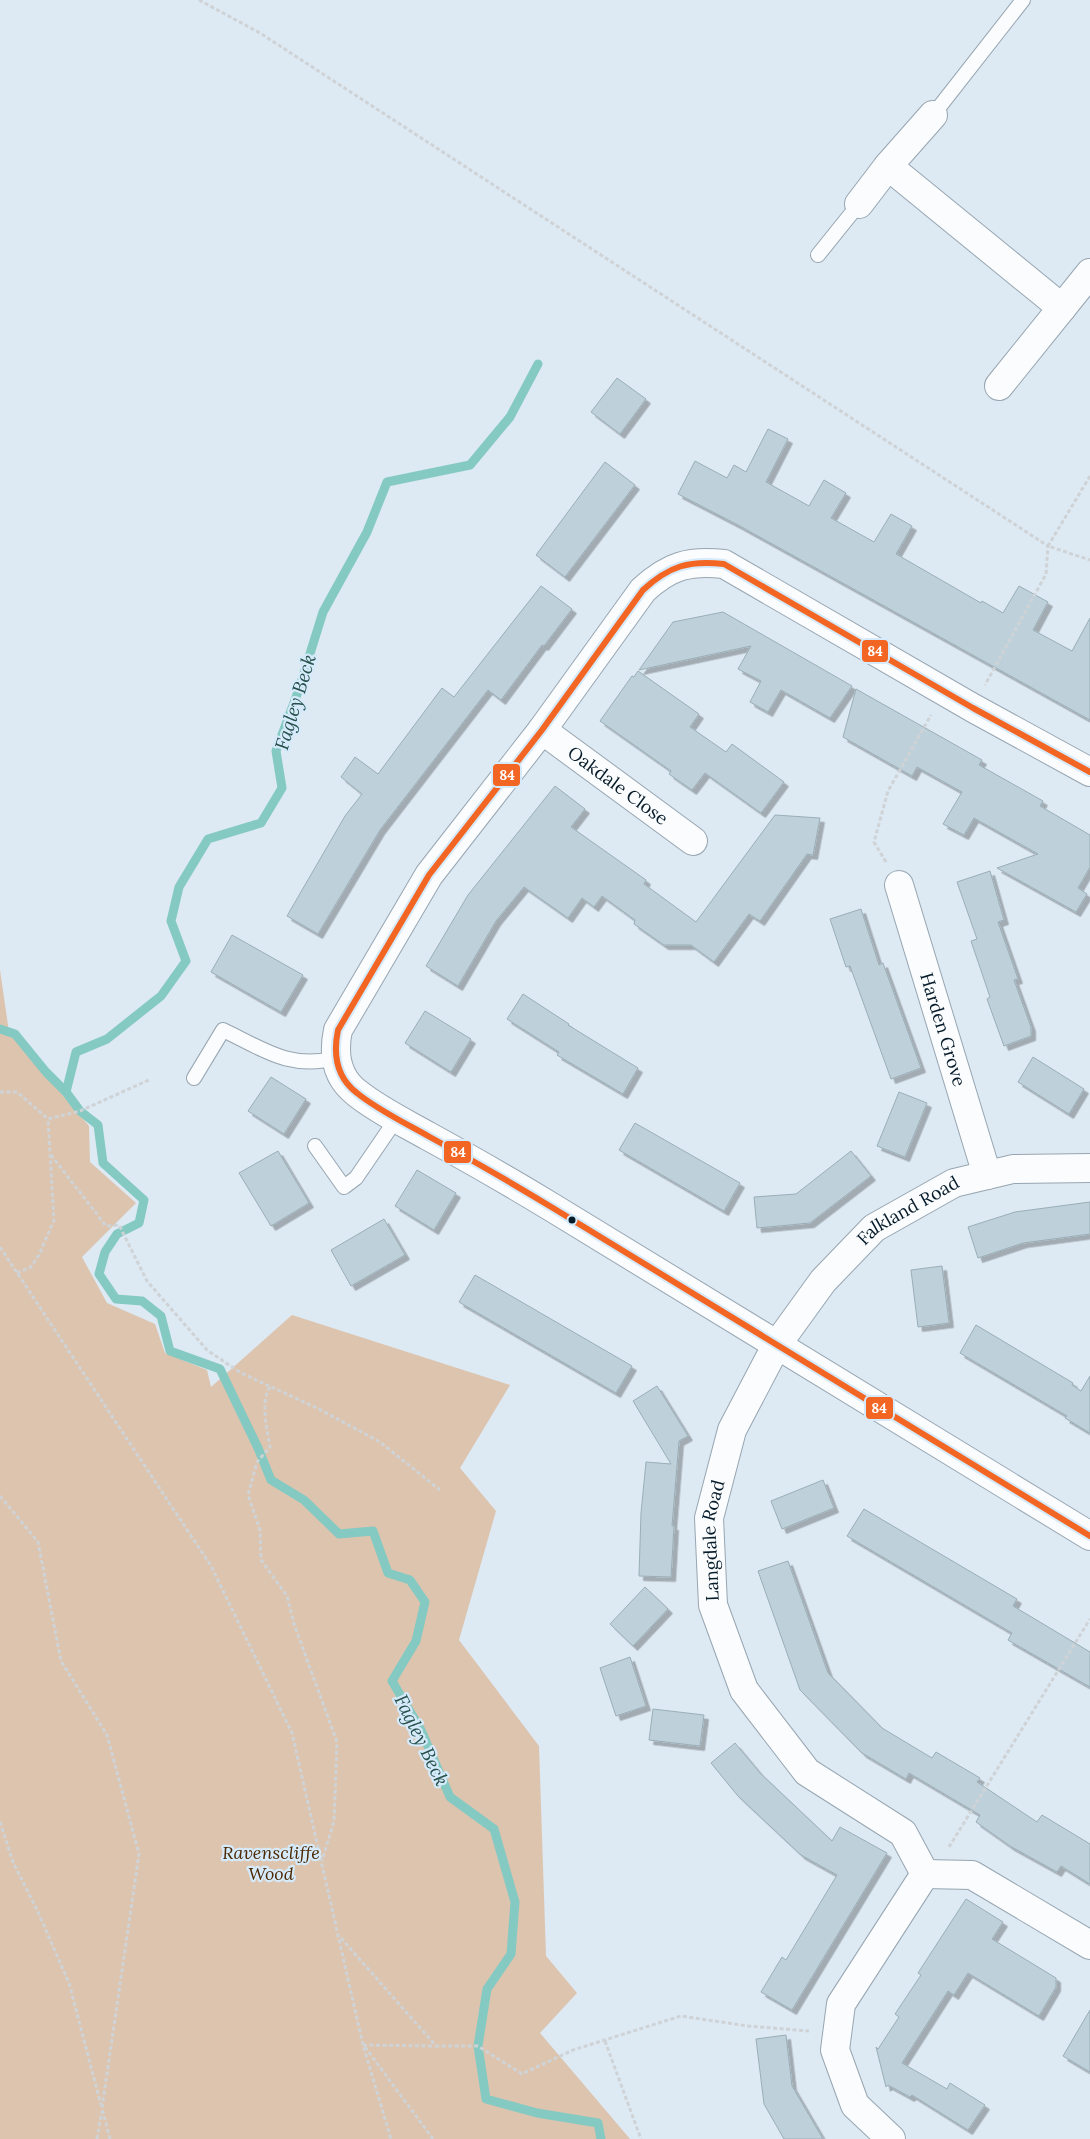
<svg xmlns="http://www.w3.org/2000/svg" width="1090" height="2139" viewBox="0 0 1090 2139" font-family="Lora,serif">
	<defs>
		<filter id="shadow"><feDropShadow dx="4.5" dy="4.5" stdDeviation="0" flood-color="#0004"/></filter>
	</defs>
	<rect width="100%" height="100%" fill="#dde9f3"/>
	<path fill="#ddc4ae" d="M0,970l9,62 80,94 1,36 46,41 -54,54 25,46 48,21 10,29 42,17 4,17 81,-72 218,70 -50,83 36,43 -37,129 80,106 7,210 31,37 -37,40 90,106h-630z"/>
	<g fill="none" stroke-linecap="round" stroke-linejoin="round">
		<g stroke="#85cac2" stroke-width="9">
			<path d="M0,1029l15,5 31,38 20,20 14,19 18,14 5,38 41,37 -5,23 -22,11 -12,18 -6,22 17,25 26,2 19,15 9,35 50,18 38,79 13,32 33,20 35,34 34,-3 15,42 22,7 15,22 -9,39 -24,40 29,49 29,67 44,32 21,73 -4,52 -24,35 -9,57 8,53 51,14 61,10 3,16"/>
			<path d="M66,1092l10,-40 31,-13 54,-43 25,-35 -15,-40 8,-34 29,-48 53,-16 21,-35 -6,-37 23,-62 24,-77 44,-80 20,-50 83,-17 40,-48 28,-53"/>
		</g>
	</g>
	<g fill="#bed1db" stroke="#9aaeb7" filter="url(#shadow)">
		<path d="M617,378l29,21 -26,35 -29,-22z"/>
		<path d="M768,429l20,10 -22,43 43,24 15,-26 22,13 -15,25 43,24 17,-28 21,12 -16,28 85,49 1,-2 21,12 16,-27 29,16 -15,28 39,21 18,-33v102l-352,-195 -60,-31 17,-33 32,17 7,-13 12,7z"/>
		<path d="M605,462l30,23 -70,92 -29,-22z"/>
		<path d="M541,586l31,23 -28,37 -2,-1 -41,55 -13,-10 -108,140 -62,104 -31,-18 58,-100 17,-22 -21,-17 14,-20 23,17 64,-86 12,9z"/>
		<path d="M723,612l129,74 -22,32 -49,-28 -13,22 -18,-10 11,-21 -23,-12 13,-23 -112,24 34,-48z"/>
		<path d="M638,671l61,43 -9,13 36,25 6,-8 52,38 -23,31 -56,-40 -13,17 -23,-16 2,-3 -71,-50 32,-45 2,1z"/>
		<path d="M856,689l126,71 -3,5 64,36 -3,5 50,29v32l-12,21 9,6 -11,18 -79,-44 41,-14 -64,-36 -10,17 -21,-11 19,-32 -45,-25 -5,9 -69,-39z"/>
		<path d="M555,786l30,23 -14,18 75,53 -2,4 52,38 79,-107 45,3 -7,37 -6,-1 -47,67 -11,-7 -35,48 -23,-17h-27l-30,-21 1,-4 -33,-24 -8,11 -12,-9 -14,20 -44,-31 -28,34 -38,65 -32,-20 42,-71z"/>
		<path d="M990,871l14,49 -6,2 20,57 -4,1 17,47v9l-27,10 -17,-47 3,-2 -19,-56 6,-2 -20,-57z"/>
		<path d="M861,909l18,56 4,-2 38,105 -30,11 -41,-113 -4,1 -16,-48z"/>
		<path d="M232,935l71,40 -22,37 -70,-40z"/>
		<path d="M523,994l46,30 -1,1 70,43 -15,26 -66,-39 2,-3 -52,-33z"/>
		<path d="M425,1011l46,28 -20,33 -46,-29z"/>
		<path d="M1033,1057l51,32 -15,25 -51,-32z"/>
		<path d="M271,1077l35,22 -22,35 -36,-23z"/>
		<path d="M899,1092l28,11 -22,54 -28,-11z"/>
		<path d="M635,1123l105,60 -16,28 -105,-61z"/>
		<path d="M278,1151l31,52 -38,23 -32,-53z"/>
		<path d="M851,1151l20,25 -61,47 -53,5 -3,-31 42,-3z"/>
		<path d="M417,1170l39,23 -22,37 -39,-24z"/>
		<path d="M1090,1202v32l-67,9 -45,15 -10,-31 47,-15z"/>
		<path d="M384,1219l21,36 -54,31 -20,-36z"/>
		<path d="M942,1266l7,57 -31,4 -7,-57z"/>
		<path d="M475,1275l157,91 -16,27 -157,-91z"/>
		<path d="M976,1325l97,58 -1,2 9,6 9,-15v57l-25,-15 2,-2 -107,-63z"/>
		<path d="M657,1386l31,50 -9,5 -7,85h2l-3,51 -32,-1 2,-63 5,-51 25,2 -38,-63z"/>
		<path d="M823,1480l11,28 -52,21 -11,-28z"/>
		<path d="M864,1509l153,90 -4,7 77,46v35l-82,-47 4,-7 -165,-97z"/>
		<path d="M788,1561l40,112 54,55 50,30 4,-6 44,26 -3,4 60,40 5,-7 48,29v40l-29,-18 -4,6 -47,-26 -34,-24 4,-7 -71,-42 -3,6 -44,-26 -62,-63 -42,-119z"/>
		<path d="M645,1587l23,22 -35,37 -23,-22z"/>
		<path d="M630,1657l16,49 -30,10 -16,-48z"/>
		<path d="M653,1709l51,6 -4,31 -51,-6z"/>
		<path d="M735,1743l25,30 72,68 8,-14 47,26 -95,157 -31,-18 21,-35 4,3 51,-85 -36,-20 -63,-59 -27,-33z"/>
		<path d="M966,1899l37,23 -11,17 64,39v9l-17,29 -71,-43 -14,22 -6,-4 -46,72 45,26 3,-6 35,22 -17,25 -56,-35 -2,2 -22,-12 -2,2 -10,-40 2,2 21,-32 -4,-3 26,-39 -3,-2z"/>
		<path d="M1090,2010v62l-27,-16z"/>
		<path d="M786,2035l6,51 31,53h-39l-20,-35 -8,-65z"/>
	</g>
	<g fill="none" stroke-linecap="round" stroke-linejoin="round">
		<g stroke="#97a6b2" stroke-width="16">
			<g id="service">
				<path d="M933,115l90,-115"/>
				<path d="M818,255l41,-51"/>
				<path d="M194,1078l29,-48c40,19 66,40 113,28"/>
				<path d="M315,1146l29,41 12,-9 41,-60"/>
			</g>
		</g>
		<g stroke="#97a6b2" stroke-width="30">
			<g id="minor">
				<path d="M888,166l174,142"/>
				<path d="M859,204l29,-38 45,-51"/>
				<path d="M999,386l91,-113"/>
				<path id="s1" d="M542,730l151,111"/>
				<path d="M1090,772l-117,-64 -249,-144c-35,-4 -55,2 -81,26l-101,140 -113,145 -91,155c-5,24 -2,47 19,63 21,17 48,30 71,43 42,23 84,47 125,72 179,111 358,220 537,328"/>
				<path id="s2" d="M899,885l88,290"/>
				<path id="s3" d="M925,1874l-22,-41 -96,-61 -63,-82 -31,-85 -4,-87 23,-88 44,-84 47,-65 51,-53 80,-45 59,-14 77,-1"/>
				<path d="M925,1874l47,1 118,70"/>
				<path d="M891,2139l-36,-34 -20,-55 6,-46 84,-130"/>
			</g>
		</g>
		<g stroke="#cfd3d6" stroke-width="3" stroke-dasharray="4 2.5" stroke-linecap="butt">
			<path d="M199,0l61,33 788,513 -2,28 -61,111"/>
			<path d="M1090,476l-42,70 42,14"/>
			<path d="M886,862l-12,-20 14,-51 43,-76"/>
			<path d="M0,1092h17l31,27 32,-8 71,-32"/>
			<path d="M51,1155l55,71 13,-1 28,56 60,69 34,23 76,35 63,34 60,48"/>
			<path d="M0,1247l211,319 81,167 71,312 28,94"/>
			<path d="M17,1273l14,-6 8,-12 15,-35 -6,-101"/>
			<path d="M270,1387c-10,15 -3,42 0,60l-13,15 -9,33 12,35 1,30 26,36 7,28 43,118 -3,79 -12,40"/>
			<path d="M0,1496l38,46 23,119 46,74 32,119 -37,254 8,31"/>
			<path d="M0,1822l13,40 25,50 31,71 32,122"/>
			<path d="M949,1847l141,-228"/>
			<path d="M341,1938l95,108h42l44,28 51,-24 108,-34 67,10 61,5"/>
			<path d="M605,2041l36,98"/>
			<path d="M363,2045l72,1"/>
			<path d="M365,2047l68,92"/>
			<path d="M97,2139l5,-28"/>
		</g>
		<use href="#service" stroke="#fafcfd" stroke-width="14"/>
		<use href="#minor" stroke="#fafcfd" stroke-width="28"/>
		<g stroke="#d5eafb" stroke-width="10">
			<path id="bus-1" d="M1090,772l-117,-64 -249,-144c-35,-4 -55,2 -81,26l-101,140 -113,145 -91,155c-5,24 -2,47 19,63 21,17 48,30 71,43 42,23 84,47 125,72 179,111 358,220 537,328"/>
		</g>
		<use href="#bus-1" stroke="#f26522" stroke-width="6"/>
	</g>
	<circle fill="#071c2b" stroke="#d5eafb" stroke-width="2" cx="572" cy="1220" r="4.5"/>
	<g text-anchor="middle" stroke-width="4.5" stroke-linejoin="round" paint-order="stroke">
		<g font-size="18" fill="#071c2b" stroke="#d5eafb">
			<text dy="6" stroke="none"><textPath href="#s1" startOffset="94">Oakdale Close</textPath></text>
			<text dy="6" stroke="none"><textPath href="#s2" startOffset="151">Harden Grove</textPath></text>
			<text dy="6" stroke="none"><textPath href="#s3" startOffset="819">Falkland Road</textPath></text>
			<text dy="6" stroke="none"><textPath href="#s3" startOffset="419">Langdale Road</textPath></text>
		</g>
		<g font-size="18" font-style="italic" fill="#4c2800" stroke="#d5eafb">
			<text x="271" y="1859">Ravenscliffe<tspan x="271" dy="21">Wood</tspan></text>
		</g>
		<g font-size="19" font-style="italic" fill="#265049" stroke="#d5eafb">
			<text transform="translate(295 702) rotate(-73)" y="7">Fagley Beck</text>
			<text transform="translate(422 1740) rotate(64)" y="7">Fagley Beck</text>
		</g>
	</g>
	<g stroke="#d5eafb" stroke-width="2">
		<rect x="861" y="639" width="28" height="24" rx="5" fill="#f26522"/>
		<rect x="492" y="763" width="29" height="24" rx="5" fill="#f26522"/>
		<rect x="443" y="1140" width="29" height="24" rx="5" fill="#f26522"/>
		<rect x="865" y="1396" width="29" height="24" rx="5" fill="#f26522"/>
	</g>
	<g font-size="14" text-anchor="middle" font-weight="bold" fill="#fff">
		<text x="875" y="656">84</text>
		<text x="507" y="780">84</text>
		<text x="458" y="1157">84</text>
		<text x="879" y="1413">84</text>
	</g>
</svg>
